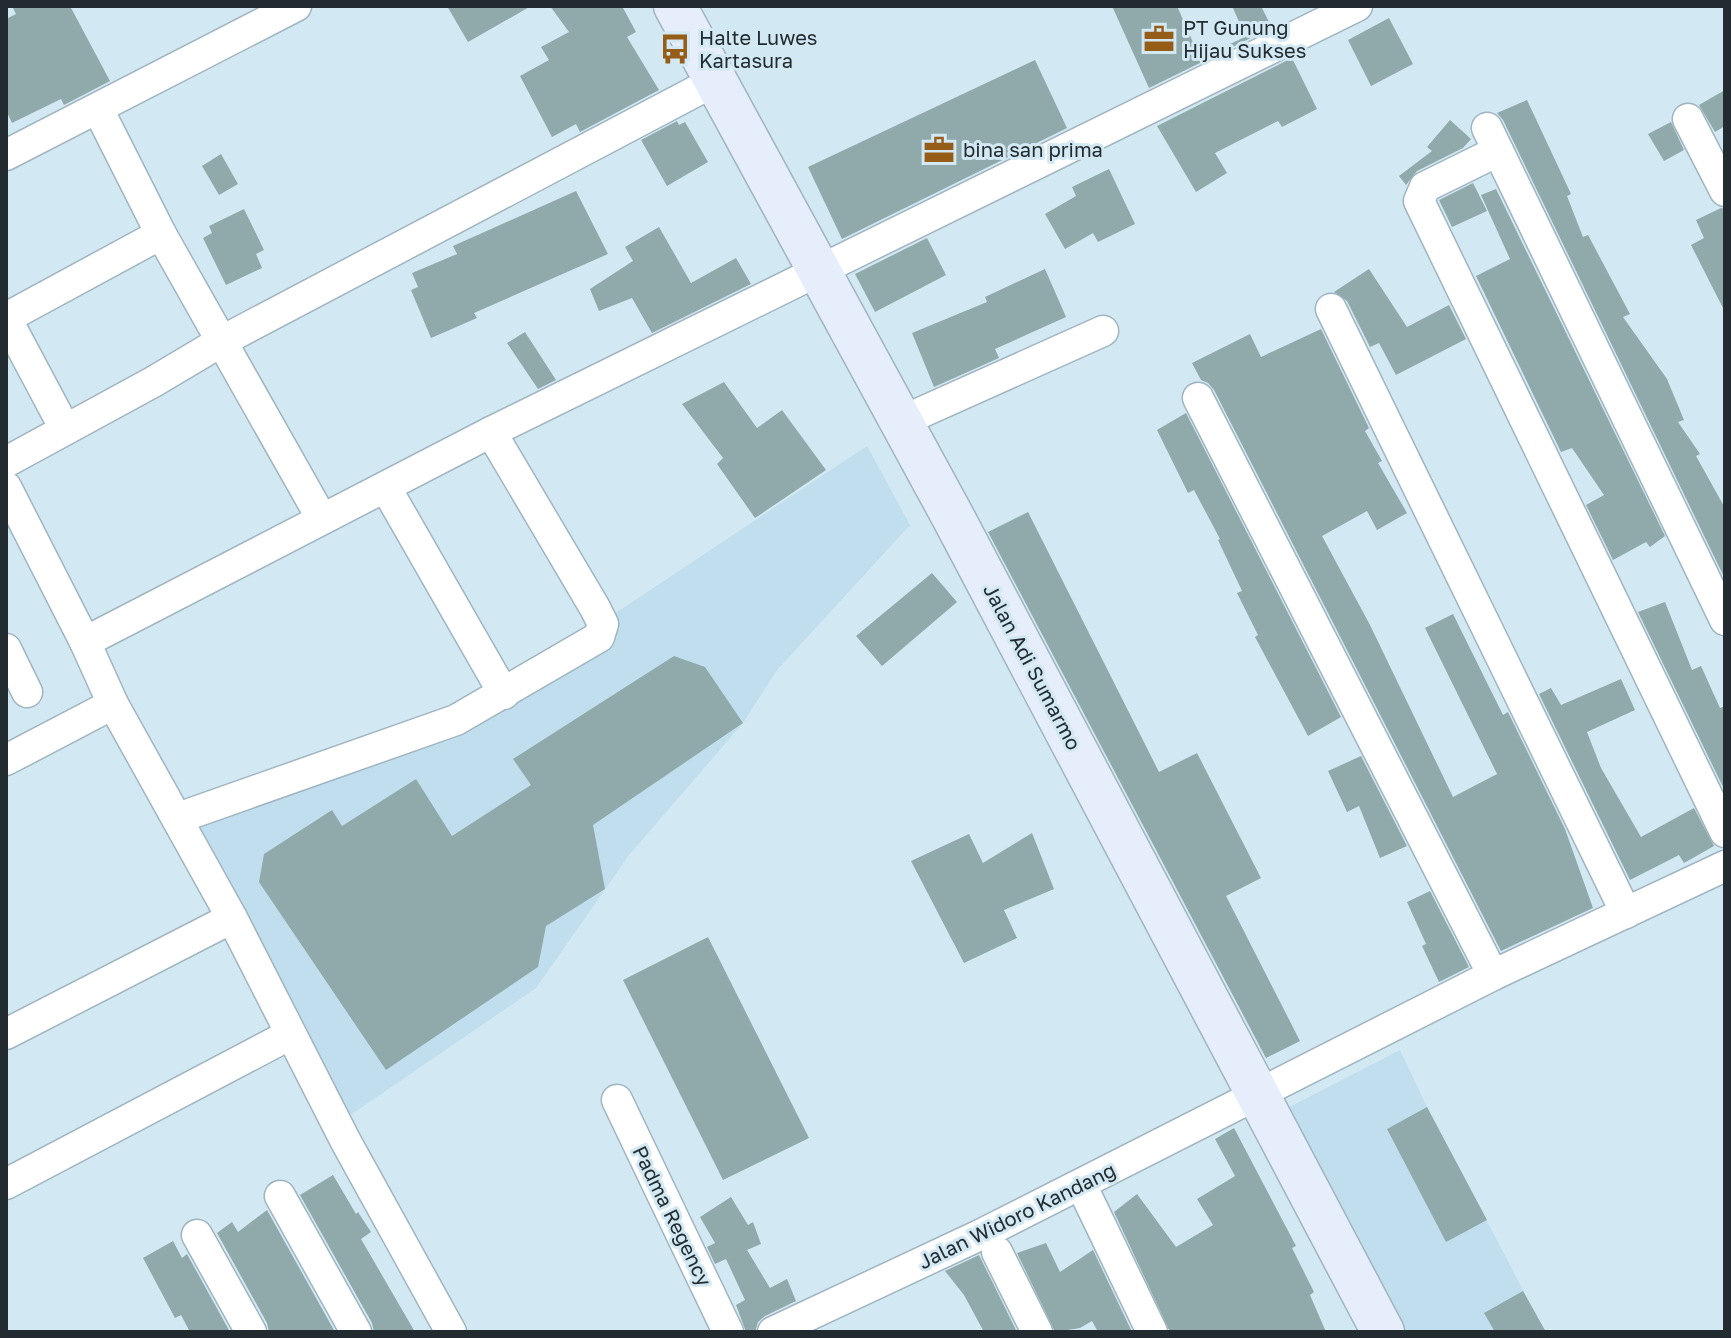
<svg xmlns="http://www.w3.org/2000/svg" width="1731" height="1338" viewBox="0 0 1731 1338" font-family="'Golos Text',sans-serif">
	<rect width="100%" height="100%" fill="#d2e8f3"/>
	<g fill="#c1deee">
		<path d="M867,446l43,79 -133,145 -34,53 -114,132 -93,133 -187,128 -169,-289 276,-89 152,-93 -12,-19z"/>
		<path d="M1400,1050l27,57 118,225h-149l-114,-221z"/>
	</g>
	<g fill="#90aaab">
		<path d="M12,6h58l40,75 -46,24 -3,-6 -49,24 -6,-13v-91l10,-5z"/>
		<path d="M447,6h84l-63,36z"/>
		<path d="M550,6h72l14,26 -9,5 32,53 -79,42 -4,-8 -24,13 -32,-61 29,-16 -8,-13 28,-15z"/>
		<path d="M1112,6h65l23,52 62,-29 1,3 -114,56z"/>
		<path d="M1232,6h29l9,18 -25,11z"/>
		<path d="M1389,18l24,46 -42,22 -23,-46z"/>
		<path d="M1292,58l25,51 -35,18 -4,-6 -63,32 12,20 -31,19 -39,-66z"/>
		<path d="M1035,60l32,68 -225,111 -34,-72z"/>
		<path d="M1725,90v36l-10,6 -16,-27z"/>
		<path d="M1527,100l44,94 -4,2 16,41 5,-2 42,79 -7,3 44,62 17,41 -6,2 22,32 -4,2 29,52v71l-222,-459 -6,-7z"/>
		<path d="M1450,120l21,19 -8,9 -46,23 -11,14 -7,-9 33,-25 -5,-4z"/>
		<path d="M677,121l2,4 6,-3 23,40 -41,24 -26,-46z"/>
		<path d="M1671,122l13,28 -20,11 -16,-27z"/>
		<path d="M221,154l17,30 -19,11 -17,-29z"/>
		<path d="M1109,169l26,55 -37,18 -5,-9 -28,16 -20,-35 31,-18 -4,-9z"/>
		<path d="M1473,183l14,28 -35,16 -13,-27z"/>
		<path d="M1496,189l169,347 -15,11 -4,-5 -33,18 -27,-55 18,-10 -32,-47 -11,4 -85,-176 34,-17 -29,-64z"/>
		<path d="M576,191l32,63 -134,59 3,5 -46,20 -20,-48 7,-3 -6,-14 45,-19 -4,-8z"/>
		<path d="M1721,208l4,1v103l-34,-67 13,-7 -8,-18z"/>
		<path d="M244,209l20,41 -8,4 6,14 -36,17 -23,-47 9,-5 -3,-7z"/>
		<path d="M659,227l32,56 45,-25 15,26 -99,49 -20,-35 -33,13 -9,-22 43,-28 -8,-14z"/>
		<path d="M927,238l19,37 -71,37 -20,-38z"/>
		<path d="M1045,269l21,48 -71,32 4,9 -65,29 -22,-54 75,-31 -2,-5z"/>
		<path d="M1369,269l38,58 42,-22 17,34 -70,36 -17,-32 -9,4 -23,-46 -13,-9z"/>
		<path d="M1321,329l48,99 -4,3 17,30 -4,2 29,50 -30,17 -10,-19 -45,25 48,89 83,172 44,-23 -72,-146 28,-14 50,101 5,-3 57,117 28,79 -92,43 -287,-561 -6,-7 -7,-3 -9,-17 58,-29 11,23z"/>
		<path d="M525,332l31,48 -18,9 -31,-46z"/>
		<path d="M724,382l33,46 25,-18 44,60 -71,48 -38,-54 6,-6 -41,-54z"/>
		<path d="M1186,413l155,304 -33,19 -53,-99 3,-2 -21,-42 5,-2 -24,-51 2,-1 -26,-49 -6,3 -31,-63z"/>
		<path d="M1028,512l131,260 38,-19 64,125 -35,18 74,145 -34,17 -278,-526z"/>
		<path d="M932,573l25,29 -75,64 -26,-30z"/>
		<path d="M1665,602l27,68 9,-4 19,42 5,-2v85l-87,-179z"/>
		<path d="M674,656l31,11 38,56 -150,102 12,64 -59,37 -8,41 -152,103 -127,-188 5,-28 68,-44 10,16 74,-47 36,57 79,-51 -18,-26z"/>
		<path d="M1621,679l14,31 -48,22 14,36 40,69 53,-29 20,38 -30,17 -5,-8 -49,25 -91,-186 12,-6 10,17z"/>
		<path d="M1361,756l46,90 -27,12 -21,-52 -12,6 -19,-41z"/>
		<path d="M1032,833l22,56 -50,21 13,28 -53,25 -53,-102 58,-27 14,29z"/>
		<path d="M1430,891l39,76 -30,15 -17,-36 4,-2 -19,-42z"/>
		<path d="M708,937l101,201 -86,42 -100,-200z"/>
		<path d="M1427,1107l60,113 -41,22 -59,-113z"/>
		<path d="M1234,1128l62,118 -4,2 22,44 -4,3 16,37h-156l-56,-120 23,-18 39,53 37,-22 -16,-26 38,-23 -20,-37z"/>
		<path d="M333,1175l23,39 2,-2 13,20 -10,7 54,93h-41l-2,-9 -72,-128z"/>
		<path d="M731,1197l17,28 5,-3 8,22 -14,6 23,38 17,-9 9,22 -31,15 -7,6 -3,10h-9l-10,-27 9,-5 -19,-41 -11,5 -8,-17 8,-4 -15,-26z"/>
		<path d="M267,1210l68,122h-66l-2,-9 -50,-90 15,-11 6,10z"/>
		<path d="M173,1241l9,17 5,-4 43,78h-40l-9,-17 -6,3 -32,-60z"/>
		<path d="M1046,1243l14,29 33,-22 39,82h-34l-6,-11 -12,7 -25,4 -38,-79z"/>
		<path d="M979,1255l1,2 37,75h-33l-20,-37 -19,-24z"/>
		<path d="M1523,1291l23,41h-51l-11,-19z"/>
	</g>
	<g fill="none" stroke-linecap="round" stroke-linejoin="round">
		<g stroke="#a0b5c1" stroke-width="33">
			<g id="minor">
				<path d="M98,109l63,125 161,285"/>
				<path d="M1688,119l37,72"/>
				<path d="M1487,128l238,492"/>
				<path d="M1498,151l-73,36 -6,14 306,631"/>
				<path d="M6,155l290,-149"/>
				<path d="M1331,309l295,604"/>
				<path d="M6,318l155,-84"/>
				<path d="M6,318l59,111"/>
				<path d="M1198,398l295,577"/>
				<path d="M900,422l203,-91"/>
				<path d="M6,462l147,-80 69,-41 493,-260"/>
				<path d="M6,487l79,155 28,62 119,214 113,222 106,192"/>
				<path d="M386,488l118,206"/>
				<path d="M85,642l406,-210 866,-426"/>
				<path d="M6,649l21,43"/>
				<path d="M6,760l107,-56"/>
				<path d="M178,818l278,-98 143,-83 4,-13 -8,-16 -104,-176"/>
				<path d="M6,1034l226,-116"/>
				<path d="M617,1100l111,232"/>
				<path d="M6,1184l283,-149"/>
				<path d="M280,1196l76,136"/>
				<path d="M1088,1199l64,133"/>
				<path d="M197,1235l54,97"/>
				<path d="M997,1252l40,80"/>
				<path d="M773,1332l209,-98 511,-259 232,-109"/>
			</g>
		</g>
		<g stroke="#a0b5c1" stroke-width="45">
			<path id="secondary" d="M675,6l278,511 430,815"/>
		</g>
		<use href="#minor" stroke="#fff" stroke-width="30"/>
		<use href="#secondary" stroke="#e6edfb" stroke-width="42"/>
	</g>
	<defs>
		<g id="office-bare" transform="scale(2.4)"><path d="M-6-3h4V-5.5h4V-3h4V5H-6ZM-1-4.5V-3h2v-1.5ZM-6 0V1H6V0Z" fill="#965d19" stroke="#d2e8f3" stroke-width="2.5" paint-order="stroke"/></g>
		<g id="bus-bare" transform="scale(2.4)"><path d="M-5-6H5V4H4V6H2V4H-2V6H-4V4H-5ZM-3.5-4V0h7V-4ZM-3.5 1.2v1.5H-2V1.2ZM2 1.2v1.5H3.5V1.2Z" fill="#965d19" stroke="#d2e8f3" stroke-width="2.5" paint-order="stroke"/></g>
	</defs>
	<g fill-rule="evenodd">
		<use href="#office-bare" x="1159" y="39"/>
		<use href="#bus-bare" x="675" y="49"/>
		<use href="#office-bare" x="939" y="150"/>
	</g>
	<g text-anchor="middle" stroke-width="6" stroke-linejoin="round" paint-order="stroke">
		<g font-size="20" fill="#222b2f" stroke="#d2e8f3" text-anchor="start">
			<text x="1183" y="35">PT Gunung<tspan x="1183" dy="23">Hijau Sukses</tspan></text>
			<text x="699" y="45">Halte Luwes<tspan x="699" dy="23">Kartasura</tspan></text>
			<text x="963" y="157">bina san prima</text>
		</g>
		<g font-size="20" fill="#222b2f" stroke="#d2e8f3">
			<text transform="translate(1032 667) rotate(62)" y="7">Jalan Adi Sumarmo</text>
			<text transform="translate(672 1216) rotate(64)" y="7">Padma Regency</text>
			<text transform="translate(1017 1216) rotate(-26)" y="7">Jalan Widoro Kandang</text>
		</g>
	</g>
	<rect width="1731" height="1338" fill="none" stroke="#222b2f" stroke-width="16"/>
</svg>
